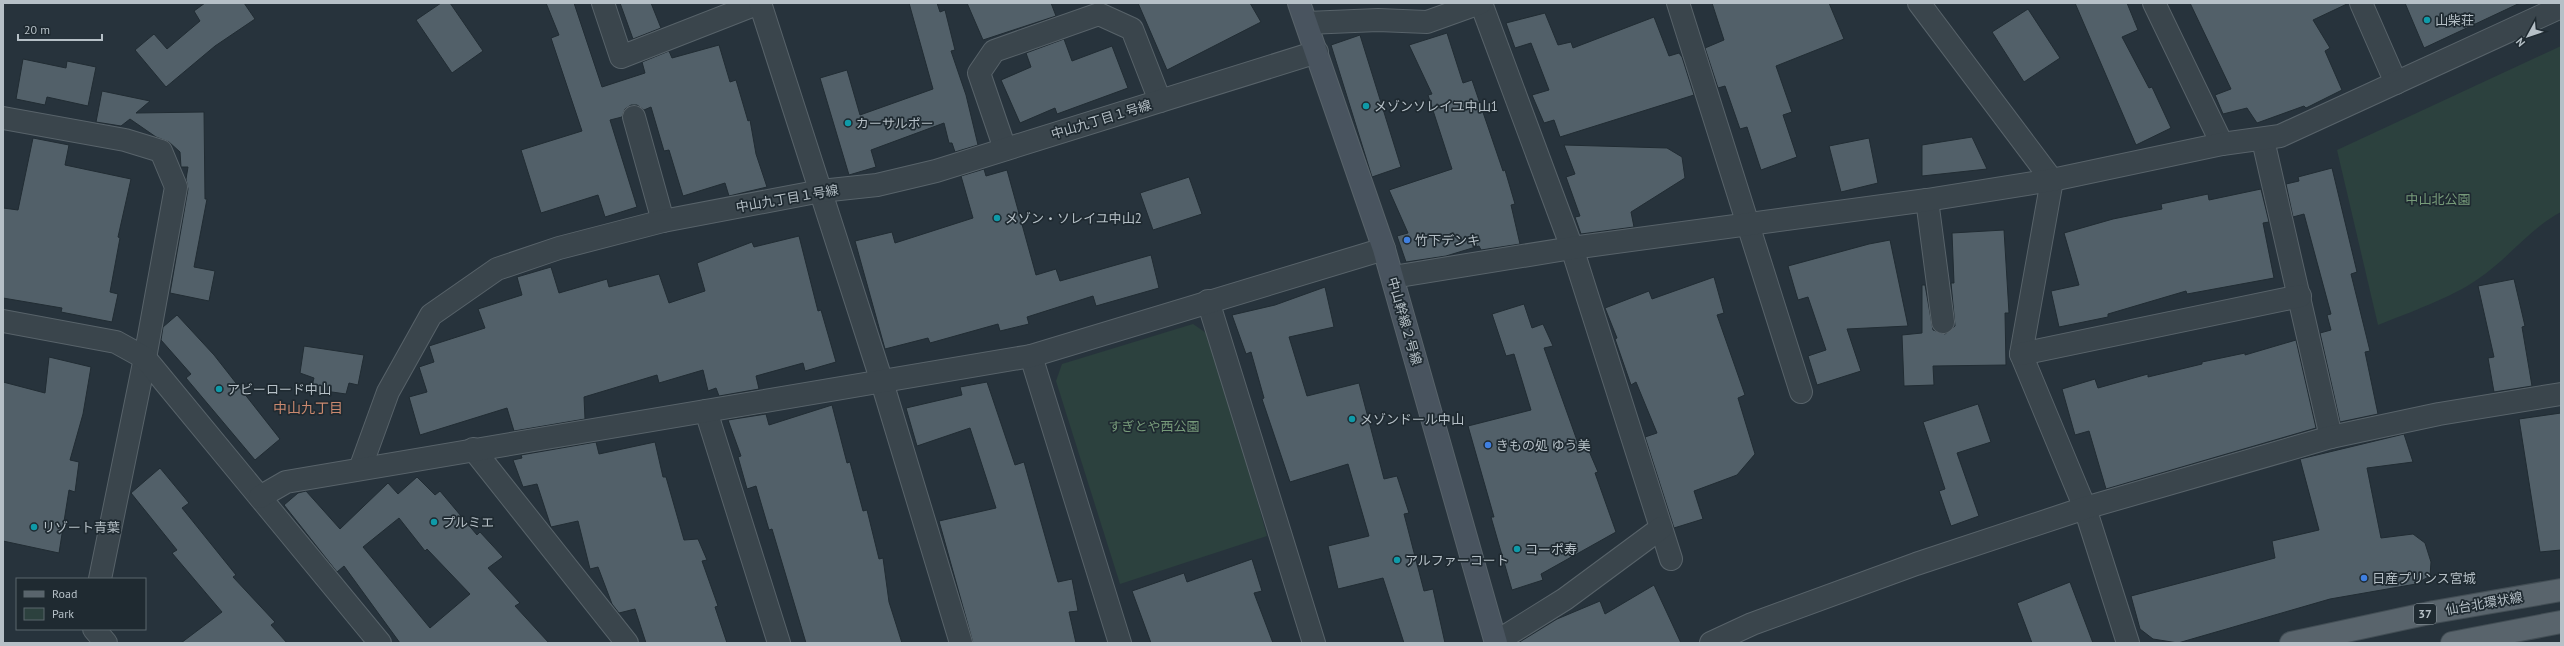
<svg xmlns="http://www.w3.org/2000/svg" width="2564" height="646" viewBox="0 0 2564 646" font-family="'PT Sans','Noto Sans JP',sans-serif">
	<rect width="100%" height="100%" fill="#27333c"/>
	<g fill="#2c413e">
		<path d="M2561,46v166c-32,17 -53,47 -83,67 -25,18 -70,34 -100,46l-41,-175z"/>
		<path d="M1193,324l19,13 55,199 -147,48 -64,-203 6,-17z"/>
	</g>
	<g fill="#526069" stroke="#212c33" fill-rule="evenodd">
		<path d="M205,3h39l11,16 -40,27 -49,41 -31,-37 19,-16 13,15 33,-28 -6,-10z"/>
		<path d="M441,3h9l33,48 -31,22 -36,-53z"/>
		<path d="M546,3h28l28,84 43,-14 -3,-11 27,-11 3,7 47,-13 11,37 6,-2 12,41 2,-1 6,34 11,33 -38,9 -4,-13 -42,13 -14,-46 -5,1 -13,-44 -7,3 -7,-5h-6l-6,4 -3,8 -12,3 27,87 -32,10 -7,-22 -57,18 -20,-63 61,-19 -31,-93 8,-3z"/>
		<path d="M620,3h31l10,25 -28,11z"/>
		<path d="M909,3h28l3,9 5,-2 10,40 -4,1 15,44 12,50 -23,7 -3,-9h-3l-5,-20 -73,27 5,17 -27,8 -29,-97 27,-8 13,45 73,-26z"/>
		<path d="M967,3h84l5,13 -73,24z"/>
		<path d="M1138,3h112l11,19 -94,48z"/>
		<path d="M1712,3h117l15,36 -68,27 16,46 -9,3 14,42 -36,13 -14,-43 -7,2 -15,-43 -7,2 -13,-40 19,-8z"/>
		<path d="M2075,3h52l11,27 -16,7 27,51 3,-1 19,41 -35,17z"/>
		<path d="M2190,3h159l-36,17 17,28 -5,3 17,39 -36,18 -2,-2 -47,17 -10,-15 -24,6 -8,-19 16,-6z"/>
		<path d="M2405,3h115l-96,45z"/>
		<path d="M2028,9l32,49 -36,24 -32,-50z"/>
		<path d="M1545,13l13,32 13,-3 2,6 81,-31 15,39 10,-3 3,4 12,38 -134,42 -6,-17 -10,3 -12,-28 17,-5 -18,-47 -16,5 -9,-25z"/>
		<path d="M1447,33l16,50 9,-3 31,91 2,-1 10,34 -4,1 9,39 -39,6 -2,-4 -33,10 -40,6 -9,-26 11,-3 -19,-43 63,-21 -24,-74 4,-1 -23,-49z"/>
		<path d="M1360,35l41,132 -29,10 -41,-132z"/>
		<path d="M1064,39l8,22 40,-15 16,42 -71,26 -2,-6 -35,15 -19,-43 30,-13 -5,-14z"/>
		<path d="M23,59l43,9 1,-7 29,6 -8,39 -41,-9 -2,8 -29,-6z"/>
		<path d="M102,91l48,10 -14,12 68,-1 1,87h2l-13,68 21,4 -6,30 -39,-8 18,-104 -2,-10 2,-12h-7l-1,-15 -11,-10 -13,-5 -26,-18 -9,7 -25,-4z"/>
		<path d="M1972,137l15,32 -65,7v-31z"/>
		<path d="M33,138l36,7 -4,20 66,14 -13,58 2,1 -10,54 8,2 -6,28 -51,-10 1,-4 -59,-10v-90l15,2z"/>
		<path d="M1869,138l9,45 -37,9 -12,-46z"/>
		<path d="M1564,145l103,3 15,9 3,21 -54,34 3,15 -53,7 -6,-17 5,-1 -14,-39 9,-3z"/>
		<path d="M2332,168l25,104 -6,2 19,77 -5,1 13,62 -38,8 -20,-89 11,-3 -4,-15 4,-1 -27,-100 -11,3 -7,-33 13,-3 -1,-4z"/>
		<path d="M984,169l2,7 21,-6 29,105 20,-6 4,12 91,-26 8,33 -63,18 -3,-10 -66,21 2,7 -29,7 -2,-7 -68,19 -2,-5 -43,11 -30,-108 37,-9 3,11 78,-25 -12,-42z"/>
		<path d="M1189,177l13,37 -49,16 -13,-37z"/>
		<path d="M2261,189l8,33 -6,1 11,55 -87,16 -1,-3 -78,23v3l-49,10 -8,-36 28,-6 -15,-52 49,-14 49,-10 -1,-5 47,-10 1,6z"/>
		<path d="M2004,230l5,83h-4l1,52 -73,1 1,19 -30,1 -2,-51 20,-2v-48h3l8,45 12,4 10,-8 -4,-43h3l-2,-50z"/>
		<path d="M799,236l19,75 3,-1 15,52 -31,9 -2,-8 -47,13 3,13 -40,7 -3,-8 -8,3 -5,-21 -44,13 -2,-8 -73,22 1,22 -71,12 -7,-23 -87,27 -11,-38 18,-5 -8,-25 15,-5 -5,-16 56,-18 -7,-19 44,-14 -5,-18 34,-10 8,26 48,-14 2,8 50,-13 10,29 36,-12 -8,-28 55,-21 2,5z"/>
		<path d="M1890,240l18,86 -61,3 14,42 -44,14 -9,-29 18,-6 -18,-53 -10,3 -10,-34 81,-22z"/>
		<path d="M1714,277l10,36 -7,2 28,80 -7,3 17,56 -18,21 -43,16 9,28 -29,9 -29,-91 12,-4 -21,-51 -5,3 -16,-46 2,-1 -12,-30 44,-17 3,8z"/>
		<path d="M2514,279l11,47 -3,1 10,59 -38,6 -6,-34 6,-1 -16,-71z"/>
		<path d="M1325,287l9,40 -45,10 18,59 52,-13 25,96 13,-3 12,37 -5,1 20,77 9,-2 12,54h-41l-21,-65 -45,11 -10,-43 41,-10 -21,-72 -58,18 -28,-83 2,-1 -13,-46 -5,2 -14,-39 43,-10z"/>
		<path d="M1524,304l8,24 11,-4 10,22 -9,2 35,98 7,-2 12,28 -3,1 21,59 -75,42 2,6 -31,10 -21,-73h3l-26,-91 63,-16 -17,-56 -8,2 -14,-42z"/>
		<path d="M177,315l37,40 66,84 -25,21 -69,-82 5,-4 -30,-34 2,-13z"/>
		<path d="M2296,340l20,88 -210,61 -17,-58 -14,4 -13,-46 33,-10 3,9 50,-14v3l54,-13v-2l43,-9v2z"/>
		<path d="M304,346l60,9 -6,30 -9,-2 -3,11 -35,-5 3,-11 -14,-5z"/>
		<path d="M49,357l42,10 -8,47 -13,46 9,2 -4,30 -6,-2 -10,63 -56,-12v-159l42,11z"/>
		<path d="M987,382l28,83 9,-3 34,120 14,-3 6,32 -9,1 7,31h-103l-34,-122 57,-13 -26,-80 -53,18 -11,-38 56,-13 -2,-8z"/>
		<path d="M1978,404l13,38 -34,11 22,63 -28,10 -12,-35 6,-2 -22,-67z"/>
		<path d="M832,405l15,58 3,-1 13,49 4,-1 12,49 4,-1 6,44 13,41h-96l-34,-114 -3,1 -13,-44 -9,3 -9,-32 3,-1 -13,-36 38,-6 3,11z"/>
		<path d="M2561,413v137l-21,2 -21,-133z"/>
		<path d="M2404,434l9,28 -46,6 14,70 32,-4 12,9 6,19 -1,14 -14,8 -86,15 -152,44 -25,-4 -13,-10 -9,-33 144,-38 -3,-17 47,-11 -19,-71z"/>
		<path d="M596,442l3,12 56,-12 8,35h3l18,63 14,-1 9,21 -5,1 16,45 -3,1 12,36h-81l-11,-34 -16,4 -7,-9 -14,-37 -8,2 -12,-48 -27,6 -14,-43 -14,3 -10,-27 9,-2 -1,-3z"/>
		<path d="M160,468l29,35 -7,5 54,67 -3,2 42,45 -4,3 16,18h-106l41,-31 -50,-59 5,-3 -46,-57z"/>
		<path d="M417,477l18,18 5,-4 37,44 3,-3 23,25 -15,11 32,35 -5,3 34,37h-149l-56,-77 -7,6 -53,-67 14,-12 8,-2 34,38 48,-46 10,11zM399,518l26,33 2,-2 43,45 -40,34 -67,-81z"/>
		<path d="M1252,559l10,32 -8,2 19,50h-122l-19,-52 52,-18 3,9z"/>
		<path d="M2070,582l23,61h-61l-15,-40z"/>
		<path d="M1654,585l27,58h-163l39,-24 43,-18 5,13z"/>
	</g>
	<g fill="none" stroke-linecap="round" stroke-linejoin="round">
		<g stroke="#58636a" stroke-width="24">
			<g id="street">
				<path d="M603,3l18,54 138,-54"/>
				<path d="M760,3l122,379 79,261"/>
				<path d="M1481,3l91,245 99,311"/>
				<path d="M1678,3l123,389"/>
				<path d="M1919,3l133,177 -31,174 64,154 43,135"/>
				<path d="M2154,3l68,141"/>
				<path d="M2361,3l35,80"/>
				<path d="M1307,23l71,-3 49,2 53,-19"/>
				<path d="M634,117l29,104"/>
				<path d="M3,118l122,22 36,11 15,36 -31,171 -45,221"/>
				<path d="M2263,140l68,297"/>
				<path d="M1005,149l-26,-76 15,-22 105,-37 33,15 28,72"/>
				<path d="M1927,200l16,122"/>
				<path d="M1393,277l179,-29 355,-48 125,-20 170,-36 58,-8 281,-129"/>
				<path d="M1208,301l106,342"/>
				<path d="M3,321l113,21 29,16 235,285"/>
				<path d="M2021,354l279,-58"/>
				<path d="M1031,356l89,287"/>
				<path d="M706,411l73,232"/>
				<path d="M473,449l154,194"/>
				<path d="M360,469l28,-77 43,-77 66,-46 62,-21 104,-27 158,-30 56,-6 59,-14 381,-119"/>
				<path d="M260,497l26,-15 745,-126 353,-107"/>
				<path d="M94,629l12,14"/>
				<path d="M1496,642l69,-43 96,-71"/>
				<path d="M1711,643l41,-19 164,-60 169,-56 246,-71 108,-23 122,-20"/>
			</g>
		</g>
		<g stroke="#58636a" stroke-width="24">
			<path id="secondary" d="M1299,3l85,246 112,394"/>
		</g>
		<g stroke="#434e55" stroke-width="24">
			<g id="primary">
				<path d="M2291,643l143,-31 127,-22"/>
				<path d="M2452,643l109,-21"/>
			</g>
		</g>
		<use href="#street" stroke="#3a454c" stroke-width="22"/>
		<use href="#secondary" stroke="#49545f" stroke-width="22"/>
		<use href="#primary" stroke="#59646c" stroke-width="22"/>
	</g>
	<g fill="#0f9aa8" stroke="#1f2a31" stroke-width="1.5">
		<circle cx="2427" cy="20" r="4"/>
		<circle cx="1366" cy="106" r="4"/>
		<circle cx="848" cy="123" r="4"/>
		<circle cx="997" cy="218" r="4"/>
		<circle cx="219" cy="389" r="4"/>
		<circle cx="1352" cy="419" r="4"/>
		<circle cx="434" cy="522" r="4"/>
		<circle cx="34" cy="527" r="4"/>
		<circle cx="1517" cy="549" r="4"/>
		<circle cx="1397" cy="560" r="4"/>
	</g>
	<g fill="#3f7fe0" stroke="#1f2a31" stroke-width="1.5">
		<circle cx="1407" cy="240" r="4"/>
		<circle cx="1488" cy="445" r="4"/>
		<circle cx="2364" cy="578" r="4"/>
	</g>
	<g text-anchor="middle" stroke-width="3.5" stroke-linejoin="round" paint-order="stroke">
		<rect fill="#1f2a31" stroke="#89939a" stroke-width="1" x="2414" y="604" width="22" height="20" rx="3"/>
		<g font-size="12" font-weight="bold" fill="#b6c0c7">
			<text x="2425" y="618">37</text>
		</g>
		<g font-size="13" fill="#b6c0c7" stroke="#1f2a31" text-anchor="start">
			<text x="2435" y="25">山柴荘</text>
			<text x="1374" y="111">メゾンソレイユ中山1</text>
			<text x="856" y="128">カーサルポー</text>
			<text x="1005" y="223">メゾン・ソレイユ中山2</text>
			<text x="1415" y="245">竹下デンキ</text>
			<text x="227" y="394">アビーロード中山</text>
			<text x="1360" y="424">メゾンドール中山</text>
			<text x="1496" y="450">きもの処 ゆう美</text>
			<text x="442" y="527">プルミエ</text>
			<text x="42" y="532">リゾート青葉</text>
			<text x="1525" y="554">コーポ寿</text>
			<text x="1405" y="565">アルファーコート</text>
			<text x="2372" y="583">日産プリンス宮城</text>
		</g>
		<g font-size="13" fill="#b6c0c7" stroke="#1f2a31">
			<text transform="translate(1101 119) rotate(-17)" y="5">中山九丁目１号線</text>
			<text transform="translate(787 198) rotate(-10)" y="5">中山九丁目１号線</text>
			<text transform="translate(1405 321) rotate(74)" y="5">中山幹線２号線</text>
			<text transform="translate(2484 603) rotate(-10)" y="5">仙台北環状線</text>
		</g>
		<g font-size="13" fill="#779b7a" stroke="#1f2a31">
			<text x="2438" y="204">中山北公園</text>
			<text x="1154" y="431">すぎとや西公園</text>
		</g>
		<g font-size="14" fill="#ca896f" stroke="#1f2a31">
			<text x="308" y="413">中山九丁目</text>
		</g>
	</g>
	<rect width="2564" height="646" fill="none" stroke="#b6c0c7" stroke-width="8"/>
	<rect x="16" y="578" width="130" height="52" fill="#1f2a31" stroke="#5b666d"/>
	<rect x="24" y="591" width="20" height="6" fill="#59646c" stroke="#5b666d"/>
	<text x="52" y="598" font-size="12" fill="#b6c0c7">Road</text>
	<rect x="24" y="608" width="20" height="12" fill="#2c413e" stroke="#5b666d"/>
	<text x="52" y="618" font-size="12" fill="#b6c0c7">Park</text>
	<g transform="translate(2528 36) rotate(230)" stroke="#1f2a31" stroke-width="3" paint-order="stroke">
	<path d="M0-3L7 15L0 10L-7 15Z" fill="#b6c0c7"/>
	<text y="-6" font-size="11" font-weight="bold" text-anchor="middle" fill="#b6c0c7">N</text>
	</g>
	<path d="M18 34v6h84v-6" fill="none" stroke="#b6c0c7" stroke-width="2"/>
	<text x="24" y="34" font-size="12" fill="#b6c0c7" stroke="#1f2a31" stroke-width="3" paint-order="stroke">20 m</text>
</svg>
